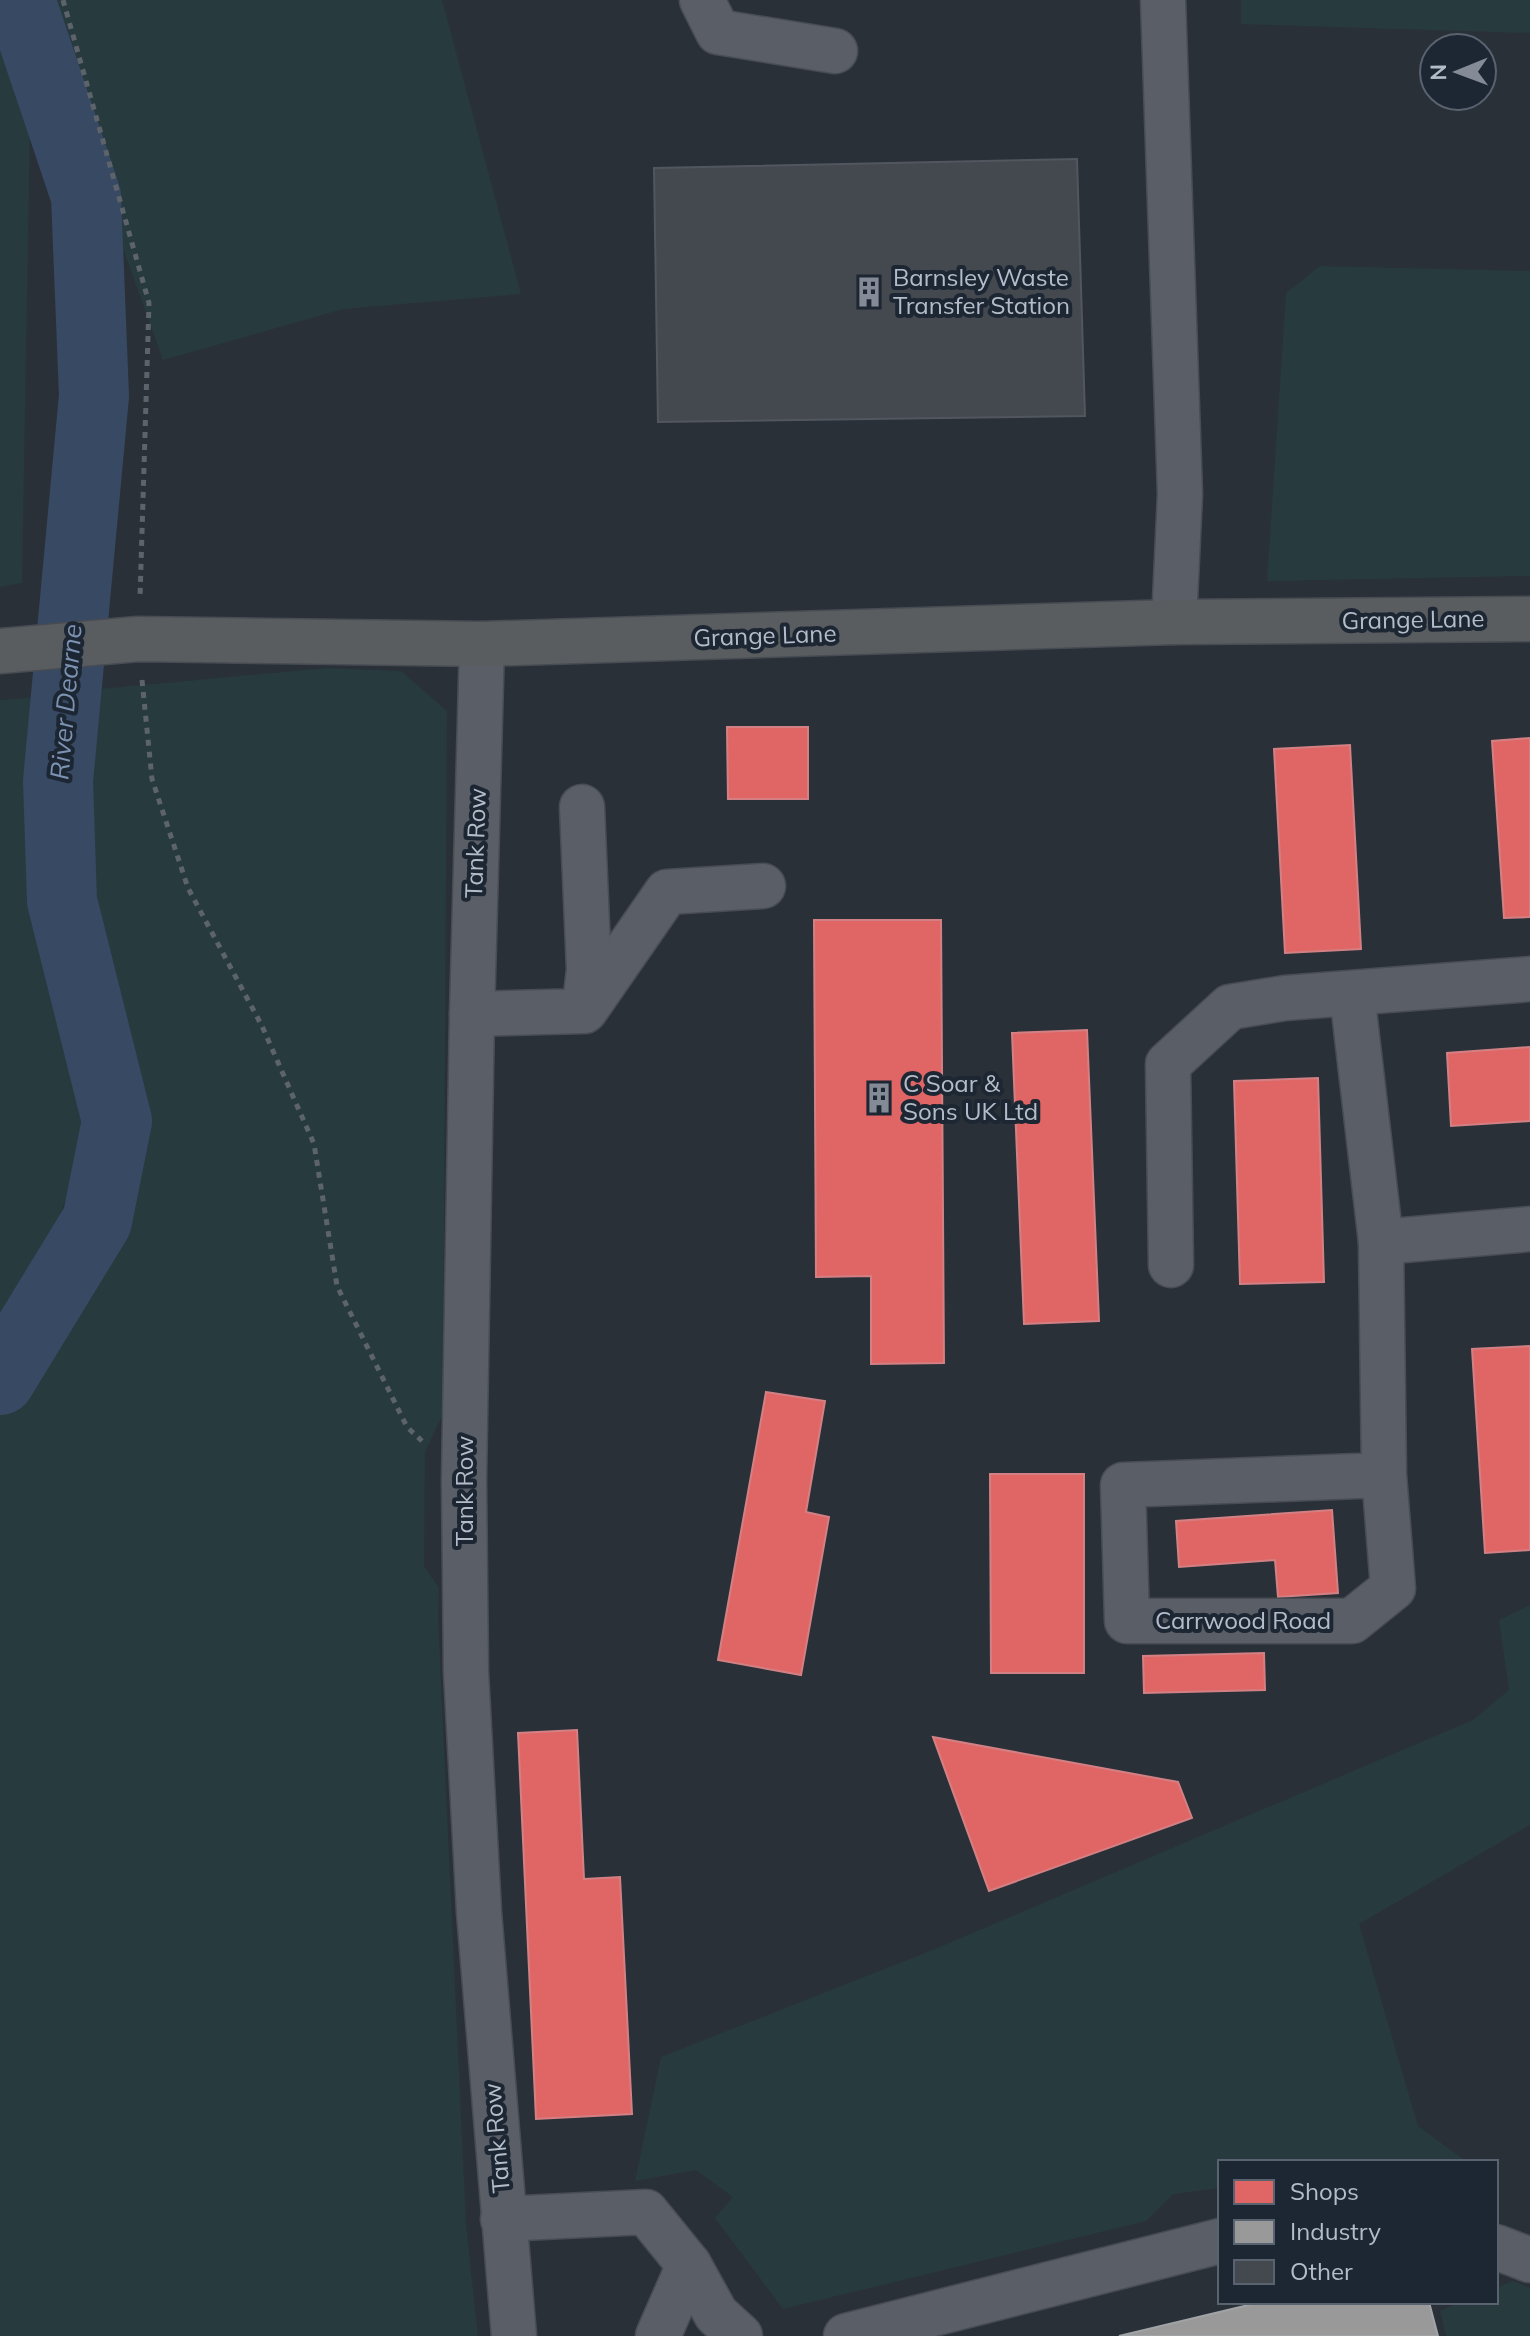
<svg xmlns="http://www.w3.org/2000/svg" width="1530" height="2336" viewBox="0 0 1530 2336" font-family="Mulish,sans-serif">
	<rect width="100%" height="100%" fill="#2a3038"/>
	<g fill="#273a3e">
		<path d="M34,0h408l79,294 -178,15 -180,51z"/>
		<path d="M1241,0h289v33l-289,-9z"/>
		<path d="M0,38l30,82 -8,463 -22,4z"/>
		<path d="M1320,266l210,5v305l-263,5 19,-288z"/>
		<path d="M327,668l74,3 46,40 -4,703 -18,38 -1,114 15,22 -1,29 28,607 12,112h-478v-921l112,-190 24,-112 -52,-220 -14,-125 19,-78z"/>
		<path d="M40,697l-6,189 60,229 -47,139 -47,74v-628z"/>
		<path d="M1530,1605v220l-171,99 59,202 49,36h-247v26l-47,6 -27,27 -363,88 -68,-91 18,-21 -37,-27 -61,11 26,-124 274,-108 538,-229 36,-30 -10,-70z"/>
		<path d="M1513,2281l17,7v48h-84l-6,-25 21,-9h35v-14z"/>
	</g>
	<g fill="#e06666" stroke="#d38084" stroke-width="2">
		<path d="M727,727h81v72h-80z"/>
		<path d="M1530,738v179l-26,1 -12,-177z"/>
		<path d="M1350,745l11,204 -76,4 -11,-204z"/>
		<path d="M814,920h127l3,443 -73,1v-88l-55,1z"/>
		<path d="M1087,1030l12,291 -75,3 -12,-291z"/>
		<path d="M1530,1047v74l-79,5 -4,-73z"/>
		<path d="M1318,1078l6,204 -84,2 -6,-203z"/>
		<path d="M1530,1346v204l-45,3 -13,-204z"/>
		<path d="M766,1392l59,9 -19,111 23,5 -28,158 -83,-15z"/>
		<path d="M990,1474h94v199h-93z"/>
		<path d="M1332,1510l6,83 -60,4 -3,-37 -96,7 -3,-46z"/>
		<path d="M1264,1653l1,37 -121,3 -1,-37z"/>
		<path d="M577,1730l7,149 36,-2 12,237 -96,5 -18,-386z"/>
		<path d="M933,1737l245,45 14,36 -203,73z"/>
	</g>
	<path fill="#999" stroke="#a1a4a7" stroke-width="2" d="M1261,2302h168l9,34h-319z"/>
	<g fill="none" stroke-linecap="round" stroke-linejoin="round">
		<path stroke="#384963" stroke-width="70" d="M0,1380l97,-159 20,-100 -55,-220 -4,-120 36,-385 -8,-200 -66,-196"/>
	</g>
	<path fill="#444950" stroke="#52575f" stroke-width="2" d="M1077,159l8,257 -427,6 -4,-254z"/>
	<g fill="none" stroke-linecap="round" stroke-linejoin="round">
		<g stroke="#484c53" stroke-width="47">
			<g id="minor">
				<path d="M702,0l16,32 117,19"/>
				<path d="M1163,0l17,494 -6,128"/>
				<path d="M482,644l-10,370 -8,466 2,192 13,240 35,424"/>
				<path d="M1352,994l29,248 3,233 9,113 -41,33h-225l-4,-136 261,-10"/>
				<path d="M586,1009l81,-117 96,-6"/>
				<path d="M472,1014l112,-3 5,-41 -7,-163"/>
				<path d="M1381,1242l149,-13"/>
				<path d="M1171,1265l-3,-201 62,-57 55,-9 245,-19"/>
				<path d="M503,2219l143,-7 43,53 27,49 24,22"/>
				<path d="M1496,2247l34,13"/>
				<path d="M658,2336l31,-71"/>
				<path d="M846,2336l374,-95"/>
			</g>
		</g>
		<g stroke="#474c53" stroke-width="47">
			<path id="highway" d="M0,651l138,-12 344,5 692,-22 356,-3"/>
		</g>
		<g stroke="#5d636a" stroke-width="5" stroke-dasharray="6 6" stroke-linecap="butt">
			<path d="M63,0l86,303 -9,295"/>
			<path d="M142,680l10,99 36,109 74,138 52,118 23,142 70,141 15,14"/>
		</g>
		<use href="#minor" stroke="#5a5e66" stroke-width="44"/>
		<use href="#highway" stroke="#5a5d60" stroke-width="44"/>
	</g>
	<defs>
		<g id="building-bare" transform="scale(2.4)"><path d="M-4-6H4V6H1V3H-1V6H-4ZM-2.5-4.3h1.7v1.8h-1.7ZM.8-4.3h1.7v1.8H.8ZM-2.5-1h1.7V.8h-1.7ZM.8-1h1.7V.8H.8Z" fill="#848b96" stroke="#1d2633" stroke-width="2.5" paint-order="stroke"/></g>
	</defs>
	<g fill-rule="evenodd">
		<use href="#building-bare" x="869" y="292"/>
		<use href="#building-bare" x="879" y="1098"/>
	</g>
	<g text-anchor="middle" stroke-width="8" stroke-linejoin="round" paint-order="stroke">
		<g font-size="24" fill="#b4bcc9" stroke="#1d2633" text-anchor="start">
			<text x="893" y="286">Barnsley Waste<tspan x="893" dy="28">Transfer Station</tspan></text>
			<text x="903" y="1092">C Soar &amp;<tspan x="903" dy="28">Sons UK Ltd</tspan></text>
		</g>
		<g font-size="24" fill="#b4bcc9" stroke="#1d2633">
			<text transform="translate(1413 620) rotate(-1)" y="8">Grange Lane</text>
			<text transform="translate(765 636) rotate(-2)" y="8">Grange Lane</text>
			<text transform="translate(476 843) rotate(-88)" y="8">Tank Row</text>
			<text transform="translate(465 1491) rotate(-90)" y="8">Tank Row</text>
			<text x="1243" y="1629">Carrwood Road</text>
			<text transform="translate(497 2138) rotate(-95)" y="8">Tank Row</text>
		</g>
		<g font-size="26" font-style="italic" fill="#7c92b1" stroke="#1d2633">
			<text transform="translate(66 702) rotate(-85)" y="9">River Dearne</text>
		</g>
	</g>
	<rect x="1218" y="2160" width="280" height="144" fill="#1d2633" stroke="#59626f" stroke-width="2"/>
	<rect x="1234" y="2180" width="40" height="24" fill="#e06666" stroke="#59626f" stroke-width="2"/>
	<text x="1290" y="2200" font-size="24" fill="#b4bcc9">Shops</text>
	<rect x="1234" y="2220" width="40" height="24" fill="#999999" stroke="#59626f" stroke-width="2"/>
	<text x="1290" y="2240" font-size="24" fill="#b4bcc9">Industry</text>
	<rect x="1234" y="2260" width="40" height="24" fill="#444950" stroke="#59626f" stroke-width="2"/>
	<text x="1290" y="2280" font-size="24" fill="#b4bcc9">Other</text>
	<g transform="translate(1458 72) rotate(269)"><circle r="38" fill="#1d2633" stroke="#59626f" stroke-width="2"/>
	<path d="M0-6L14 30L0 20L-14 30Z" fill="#848b96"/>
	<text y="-12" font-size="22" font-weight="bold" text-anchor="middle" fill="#b4bcc9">N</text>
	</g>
</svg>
